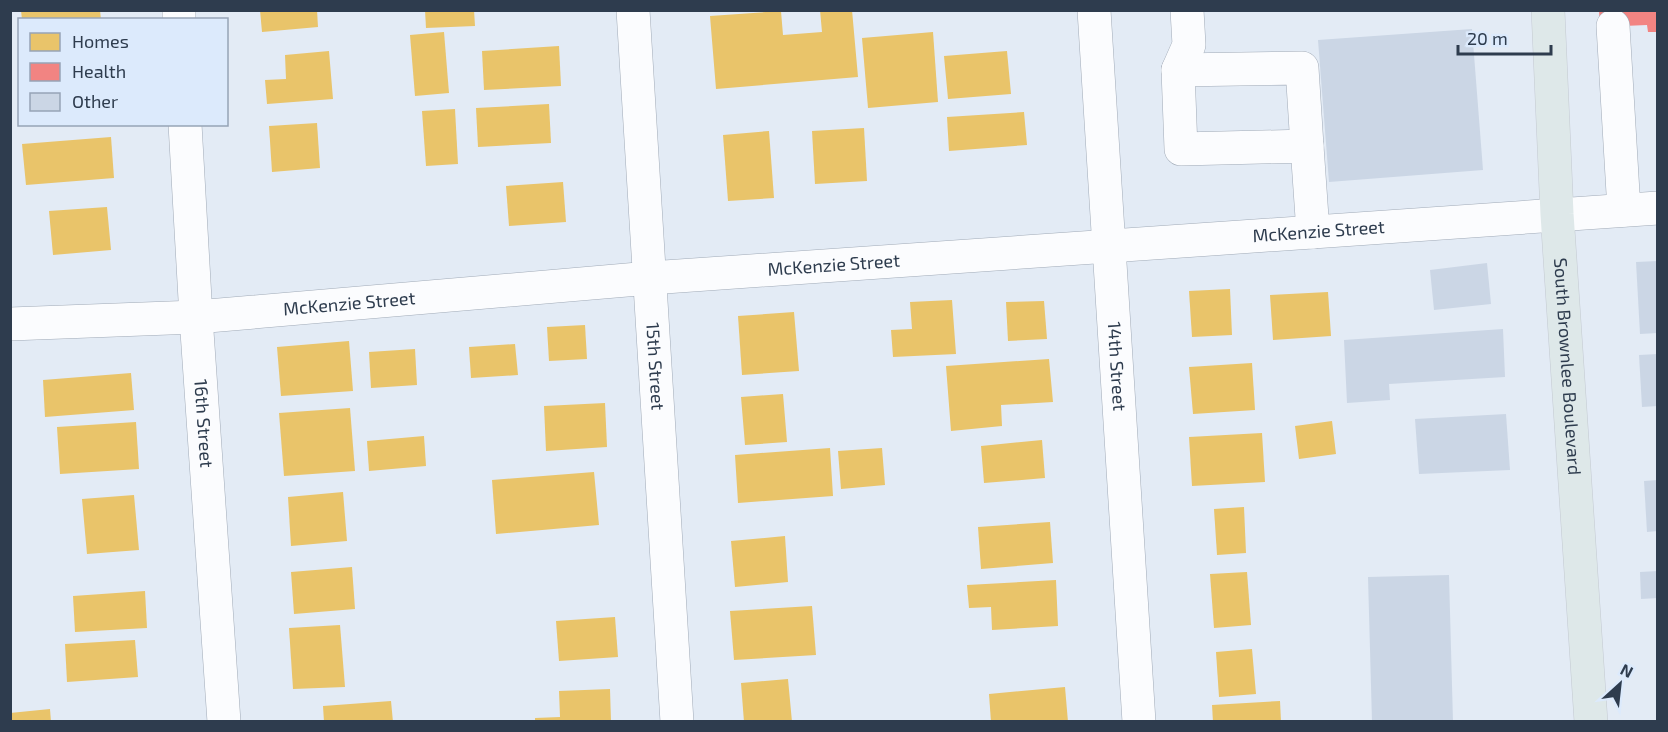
<svg xmlns="http://www.w3.org/2000/svg" width="1668" height="732" viewBox="0 0 1668 732" font-family="'Exo 2',sans-serif">
	<rect width="100%" height="100%" fill="#e3ebf5"/>
	<g fill="#e9c46a">
		<path d="M21,10h79l1,10h-79z"/>
		<path d="M260,10h57l1,17 -56,5z"/>
		<path d="M425,10h49l1,16 -49,2z"/>
		<path d="M820,10h32l6,67 -142,12 -6,-73 71,-5 2,24 39,-3z"/>
		<path d="M444,32l5,61 -34,3 -5,-61z"/>
		<path d="M933,32l5,70 -70,6 -6,-70z"/>
		<path d="M559,46l2,40 -77,4 -2,-39z"/>
		<path d="M329,51l4,48 -66,5 -2,-24 21,-1 -1,-24z"/>
		<path d="M1007,51l4,43 -63,5 -4,-43z"/>
		<path d="M549,104l2,39 -73,4 -2,-39z"/>
		<path d="M455,109l3,55 -32,2 -4,-55z"/>
		<path d="M1024,112l3,33 -78,6 -2,-34z"/>
		<path d="M317,123l3,45 -48,4 -3,-46z"/>
		<path d="M864,128l3,53 -52,3 -3,-53z"/>
		<path d="M769,131l5,67 -46,3 -5,-66z"/>
		<path d="M111,137l3,41 -88,7 -4,-41z"/>
		<path d="M563,182l3,40 -57,4 -3,-40z"/>
		<path d="M107,207l4,43 -58,5 -4,-44z"/>
		<path d="M1230,289l2,46 -40,2 -3,-46z"/>
		<path d="M1328,292l3,44 -58,4 -3,-45z"/>
		<path d="M952,300l4,54 -63,3 -2,-27 21,-1 -2,-27z"/>
		<path d="M1044,301l3,38 -39,2 -2,-39z"/>
		<path d="M794,312l5,59 -57,4 -4,-59z"/>
		<path d="M585,325l2,34 -38,2 -2,-34z"/>
		<path d="M349,341l4,50 -72,5 -4,-49z"/>
		<path d="M515,344l3,31 -47,3 -2,-31z"/>
		<path d="M415,349l2,36 -46,3 -2,-36z"/>
		<path d="M1049,359l4,43 -52,3 1,21 -51,5 -5,-65z"/>
		<path d="M1252,363l3,47 -62,4 -4,-47z"/>
		<path d="M131,373l3,37 -89,7 -2,-37z"/>
		<path d="M783,394l4,48 -42,3 -4,-48z"/>
		<path d="M605,403l2,44 -61,4 -2,-45z"/>
		<path d="M350,408l5,63 -71,5 -5,-63z"/>
		<path d="M1332,421l4,33 -37,5 -4,-33z"/>
		<path d="M136,422l3,47 -79,5 -3,-47z"/>
		<path d="M1262,433l3,49 -73,4 -3,-49z"/>
		<path d="M424,436l2,30 -57,5 -2,-30z"/>
		<path d="M1042,440l3,38 -61,5 -3,-37z"/>
		<path d="M830,448l3,48 -95,7 -3,-48z"/>
		<path d="M882,448l3,37 -44,4 -3,-38z"/>
		<path d="M594,472l5,53 -103,9 -4,-54z"/>
		<path d="M343,492l4,49 -56,5 -3,-49z"/>
		<path d="M134,495l5,55 -52,4 -5,-55z"/>
		<path d="M1244,507l2,46 -29,2 -3,-46z"/>
		<path d="M1050,522l3,41 -72,6 -3,-42z"/>
		<path d="M785,536l3,46 -53,5 -4,-46z"/>
		<path d="M352,567l3,42 -61,5 -3,-42z"/>
		<path d="M1247,572l4,53 -37,3 -4,-54z"/>
		<path d="M1056,580l2,46 -66,4 -1,-23 -22,1 -2,-23z"/>
		<path d="M145,591l2,37 -72,4 -2,-36z"/>
		<path d="M812,606l4,49 -82,5 -4,-49z"/>
		<path d="M615,617l3,40 -59,4 -3,-40z"/>
		<path d="M340,625l5,62 -52,2 -4,-61z"/>
		<path d="M135,640l3,37 -71,5 -2,-38z"/>
		<path d="M1252,649l4,45 -37,3 -3,-45z"/>
		<path d="M788,679l4,43h-48l-3,-39z"/>
		<path d="M1065,687l3,35h-77l-2,-28z"/>
		<path d="M610,689l1,33h-76v-4l25,-1 -1,-26z"/>
		<path d="M391,701l2,21h-69l-1,-16z"/>
		<path d="M1280,701l1,21h-68l-1,-17z"/>
		<path d="M50,709l1,13h-41v-9z"/>
	</g>
	<path fill="#f28482" d="M1599,10h59v22h-10l-1,-7 -47,2z"/>
	<g fill="#cbd6e5">
		<path d="M1472,29l11,141 -154,12 -11,-142z"/>
		<path d="M1658,261v72l-18,1 -4,-72z"/>
		<path d="M1487,263l4,41 -57,6 -4,-40z"/>
		<path d="M1503,329l2,48 -116,7 1,16 -43,3 -3,-63z"/>
		<path d="M1658,354v52l-16,1 -3,-52z"/>
		<path d="M1506,414l4,56 -91,4 -4,-55z"/>
		<path d="M1658,480v51l-11,1 -3,-51z"/>
		<path d="M1658,571v27l-17,1 -1,-27z"/>
		<path d="M1449,575l4,147h-81l-4,-145z"/>
	</g>
	<g fill="none" stroke-linecap="round" stroke-linejoin="round">
		<g stroke="#a0aab7" stroke-width="34">
			<g id="minor">
				<path d="M179,10v10"/>
				<path id="s1" d="M633,10l44,712"/>
				<path id="s2" d="M1094,10l45,712"/>
				<path d="M1187,10l2,35 -11,25 3,79 126,-3 6,86"/>
				<path d="M1613,26l11,184"/>
				<path d="M1178,70l124,-2 5,78"/>
				<path id="s3" d="M185,124l11,193 28,405"/>
				<path id="s4" d="M10,324l186,-7 454,-39 1008,-70"/>
			</g>
		</g>
		<g stroke="#c3c9d1" stroke-width="34">
			<g id="major">
				<path id="s5" d="M1548,10l9,204 34,508"/>
			</g>
		</g>
		<use href="#minor" stroke="#fbfcfe" stroke-width="33"/>
		<use href="#major" stroke="#dee8e9" stroke-width="33"/>
	</g>
	<g text-anchor="middle" stroke-width="6" stroke-linejoin="round" paint-order="stroke">
		<g font-size="18" fill="#2e3c4e" stroke="#dceafc">
			<text dy="6" stroke="none"><textPath href="#s4" startOffset="1312">McKenzie Street</textPath></text>
			<text dy="6" stroke="none"><textPath href="#s4" startOffset="826">McKenzie Street</textPath></text>
			<text dy="6" stroke="none"><textPath href="#s4" startOffset="340">McKenzie Street</textPath></text>
			<text dy="6" stroke="none"><textPath href="#s1" startOffset="357">15th Street</textPath></text>
			<text dy="6" stroke="none"><textPath href="#s2" startOffset="357">14th Street</textPath></text>
			<text dy="6" stroke="none"><textPath href="#s5" startOffset="357">South Brownlee Boulevard</textPath></text>
			<text dy="6" stroke="none"><textPath href="#s3" startOffset="300">16th Street</textPath></text>
		</g>
	</g>
	<rect width="1668" height="732" fill="none" stroke="#2e3c4e" stroke-width="24"/>
	<rect x="18" y="18" width="210" height="108" fill="#dceafc" stroke="#96a4b6" stroke-width="1.5"/>
	<rect x="30" y="33" width="30" height="18" fill="#e9c46a" stroke="#96a4b6" stroke-width="1.5"/>
	<text x="72" y="48" font-size="18" fill="#2e3c4e">Homes</text>
	<rect x="30" y="63" width="30" height="18" fill="#f28482" stroke="#96a4b6" stroke-width="1.5"/>
	<text x="72" y="78" font-size="18" fill="#2e3c4e">Health</text>
	<rect x="30" y="93" width="30" height="18" fill="#cbd6e5" stroke="#96a4b6" stroke-width="1.5"/>
	<text x="72" y="108" font-size="18" fill="#2e3c4e">Other</text>
	<g transform="translate(1620 684) rotate(27)" stroke="#dceafc" stroke-width="4.5" paint-order="stroke">
	<path d="M0-4.5L10 22L0 15L-10 22Z" fill="#2e3c4e"/>
	<text y="-9" font-size="16" font-weight="bold" text-anchor="middle" fill="#2e3c4e">N</text>
	</g>
	<path d="M1458 45v9h93v-9" fill="none" stroke="#2e3c4e" stroke-width="3"/>
	<text x="1467" y="45" font-size="18" fill="#2e3c4e" stroke="#dceafc" stroke-width="4.5" paint-order="stroke">20 m</text>
</svg>
